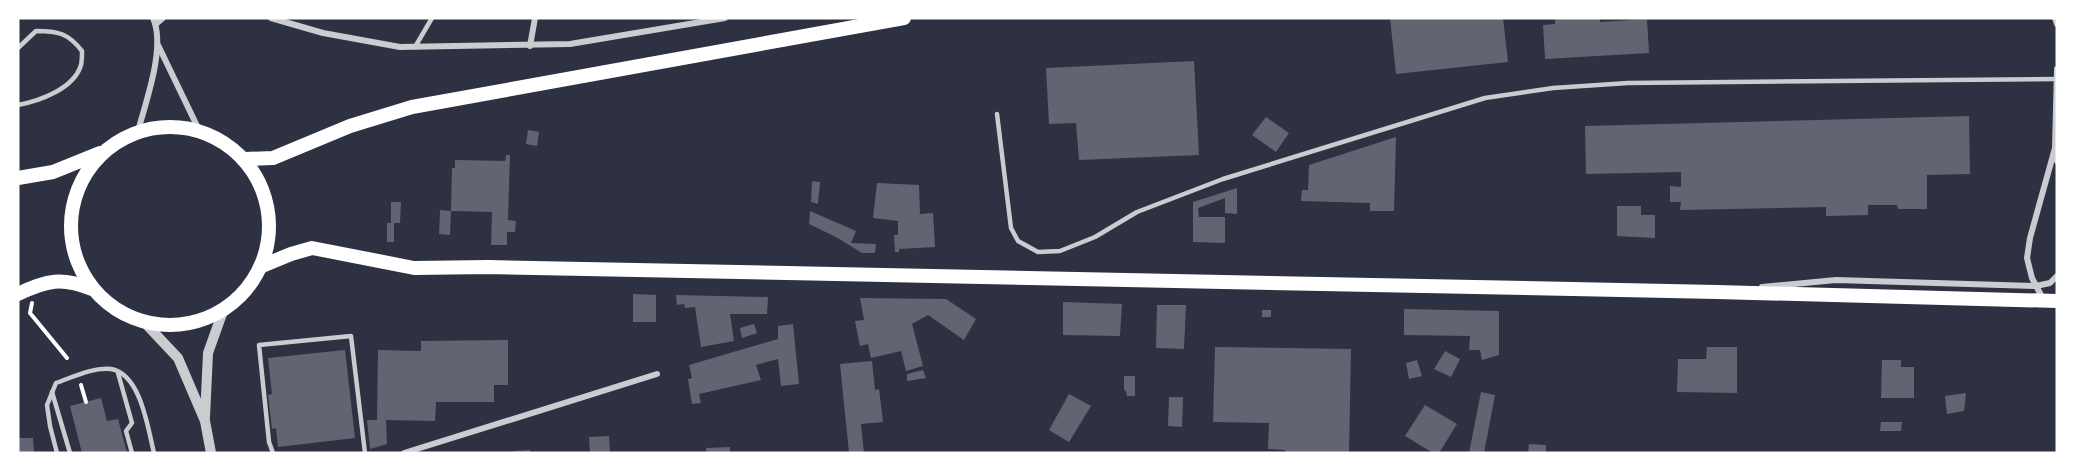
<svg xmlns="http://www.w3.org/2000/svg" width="2075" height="471" viewBox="0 0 2075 471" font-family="'Alegreya Sans',sans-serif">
	<rect width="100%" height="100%" fill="#2d3142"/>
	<g fill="#626471">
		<path d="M1390,18h113l5,44 -112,12z"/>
		<path d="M1555,18h45v4l47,-3 2,34 -104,6 -2,-34 12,-1z"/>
		<path d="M1194,61l5,94 -120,5 -3,-37 -27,1 -3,-56z"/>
		<path d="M1969,116l1,58 -43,1v34h-29l-1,-4h-29v10l-42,1v-9l-146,3 1,-8h-11v-16l11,1v-15l-95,2 -1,-48z"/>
		<path d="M1266,117l23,16 -13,19 -24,-17z"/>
		<path d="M528,130l11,2 -2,14 -11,-2z"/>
		<path d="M1396,137l-2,74h-24v-8l-69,-2 1,-11h6l1,-25z"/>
		<path d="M506,155h4l-2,65 8,1 -1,11h-8v13h-16l1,-33 -41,-1 -1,24 -11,-1 1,-24 11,1 1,-43h3v-8l50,1z"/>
		<path d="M812,181l8,1 -2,22 -7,-2z"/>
		<path d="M877,183l42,2 1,29 13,-1 2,34 -36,2v3h-4l-1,-17h4v-14l-25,-3z"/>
		<path d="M1237,188v26l-12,-1v-15l-27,10 1,9h26v26l-32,-1v-40z"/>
		<path d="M391,202h10l-1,21h-6v19h-7v-19h4z"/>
		<path d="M1617,206h24v9h14v23l-38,-2z"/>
		<path d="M810,211l46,20 -5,12 25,1 -1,9h-13l-26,-16 -27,-13z"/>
		<path d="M633,294l23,1v27h-23z"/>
		<path d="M676,295l92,2 -1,17h-37l4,27 -33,6 -6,-40 -10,1 -1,-4 -7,1z"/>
		<path d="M860,298l86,1 30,20 -12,21 -36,-25 -16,9 11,42 -17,5 -5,-20 -30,7 -3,-14 -8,2 -5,-25 9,-1z"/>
		<path d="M1063,302l59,2 -2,32 -57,-1z"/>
		<path d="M1157,305h29l-2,44 -28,-1z"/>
		<path d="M1404,309l95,2v44l-17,5 -2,-10h-11l1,-14 -66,-1z"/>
		<rect x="1262" y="310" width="9" height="7"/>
		<path d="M754,324l3,9 -15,5 -2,-10z"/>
		<path d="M793,324l6,60 -18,2 -3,-27 -22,6 5,15 -62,14 2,9 -9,1 -4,-25 4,-1 -3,-13 89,-26v-13z"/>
		<path d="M508,340v45h-14v17h-58l-1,19 -49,-1 1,24 -17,5 -3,-29h10l1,-70 43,1v-10z"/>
		<path d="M1215,347l136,2 -2,104h-64v-3l-17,-1 1,-26 -56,-1z"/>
		<path d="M1707,347h30v46l-60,-1 1,-33h28z"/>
		<path d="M345,350l10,88 -77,9 -2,-19 -4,1 -4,-34 4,-1 -4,-36z"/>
		<path d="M1445,351l15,8 -9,18 -17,-8z"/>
		<path d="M1417,360l5,16 -13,3 -3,-16z"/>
		<path d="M1882,360h19v7h13v31h-33z"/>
		<path d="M872,361l3,29 4,-1 4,33 -22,2 3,29h-15l-9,-89z"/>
		<path d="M923,370l3,8 -19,3v-7z"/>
		<path d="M1124,376h11v20h-8l-1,-5 -2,-1z"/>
		<path d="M1481,392l14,3 -11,58h-15z"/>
		<path d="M1966,393l-2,18 -17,3 -2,-18z"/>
		<path d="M1069,394l22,12 -22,36 -20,-12z"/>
		<path d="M1169,397h14l-1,30 -14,-1z"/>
		<path d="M101,398l6,23 11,-2 9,34h-45l-12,-47z"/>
		<path d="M1425,405l32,19 -18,29h-6l-28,-17z"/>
		<path d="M1881,422h21l-1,9h-21z"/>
		<path d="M609,436l1,17h-20l-1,-16z"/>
		<path d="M18,438h15l1,15h-16z"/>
		<path d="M1529,444l17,1v8h-18z"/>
		<path d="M730,447v6h-23l-1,-5z"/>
		<path d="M530,450v3h-16v-2z"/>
	</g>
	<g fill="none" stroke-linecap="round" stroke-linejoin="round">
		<g stroke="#fff" stroke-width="4">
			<path d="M32,303l-2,10 37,45"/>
			<path d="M81,385l5,17"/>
		</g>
		<g stroke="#caccd0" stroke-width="4.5">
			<path d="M415,47l17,-29"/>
			<path d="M18,48l18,-17c22,0 32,2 46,20 0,4 0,10 -1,14 -7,24 -42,36 -63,40"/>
			<path d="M997,114l14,114 7,13 20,11 22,-1 35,-14 42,-25 86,-33 262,-81 68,-10 75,-5 429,-4"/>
			<path d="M118,373l14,50 -6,8 6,22"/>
			<path d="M52,392l18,61"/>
			<path d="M57,453l-7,-27 -3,-21 9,-22c17,-6 37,-16 55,-14 30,5 37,60 43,84"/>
			<path d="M273,453l-4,-11 -10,-97 92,-9 14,117"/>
		</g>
		<g stroke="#caccd0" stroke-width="6">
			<path d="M271,18l52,15 77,14 170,-3 155,-26"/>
			<path d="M2055,18l2,6"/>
			<path d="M156,24l7,-6"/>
			<path d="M158,45l41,85"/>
			<path d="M530,46l5,-28"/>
			<path d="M2057,69l-2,79 2,13"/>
			<path d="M138,131c8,-30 28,-84 15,-113"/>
			<path d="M1762,287l74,-7 200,6 14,-3 7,-7"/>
			<path d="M2043,299l-11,-21 -5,-20 3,-20 25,-90"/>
			<path d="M404,453l253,-79"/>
		</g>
		<g stroke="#caccd0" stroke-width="10">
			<path d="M145,323l33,35 27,63 6,32"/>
			<path d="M205,417l3,-64 15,-42"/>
		</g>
		<g stroke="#fff" stroke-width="14">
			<circle cx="170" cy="226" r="99"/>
			<path d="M245,159l28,-1 77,-32 62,-19 492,-89"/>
			<path d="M18,178l35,-6 47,-19"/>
			<path d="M262,266l29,-12 21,-6 102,20 74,-1 1229,25 340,9"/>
			<path d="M18,294c29,-14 44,-17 74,-5"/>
		</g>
	</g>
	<rect width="2075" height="471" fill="none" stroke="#ffffff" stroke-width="39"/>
</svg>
